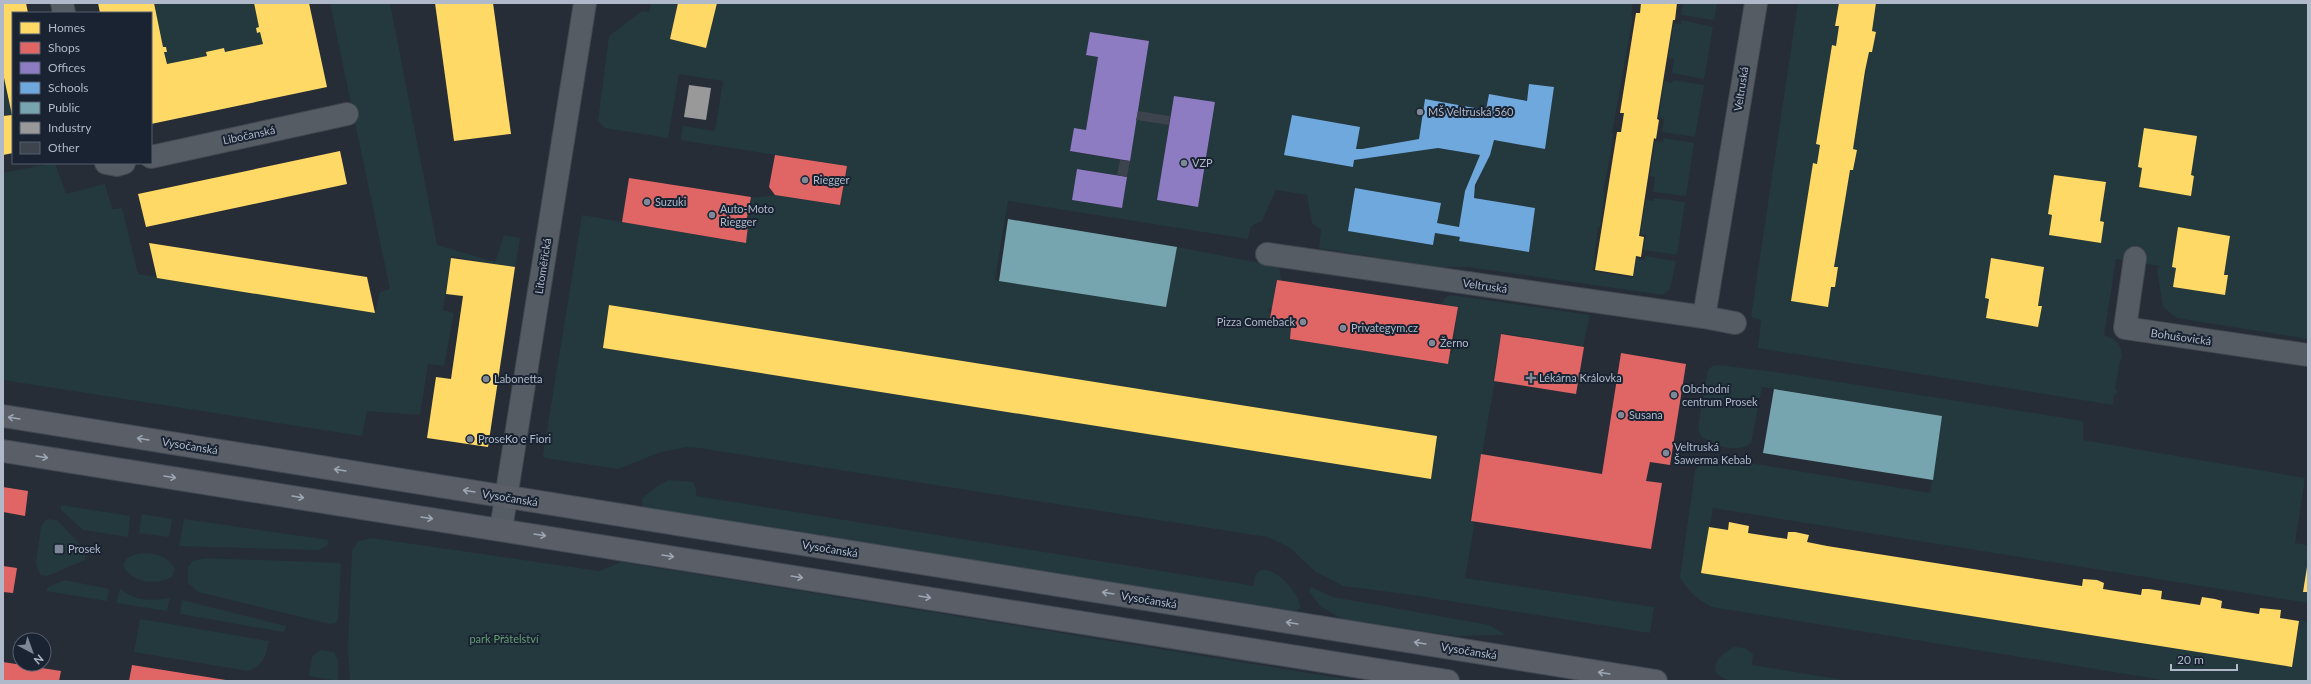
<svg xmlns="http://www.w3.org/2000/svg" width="2311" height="684" viewBox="0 0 2311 684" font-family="Lato,sans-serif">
	<rect width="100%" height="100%" fill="#262d37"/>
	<g fill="#23393d" fill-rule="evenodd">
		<path d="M154,3h100l5,24 -3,1 1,4h3l3,12 -38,8 -1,-4 -17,4v4l-40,8 -3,-12 3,-1 -1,-4h-3z"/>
		<path d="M330,3h60l47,242 58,17 9,-27 16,3 -5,30 -64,-12 -8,54 11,3 -10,53 -16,-2 -8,51 -53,-4 -5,25 -359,-56v-207l50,-10h2l11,31 39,-10 7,25 10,-1 16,66 237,39 5,-21 10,-3z"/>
		<path d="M651,3h27l28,45 11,-45h916l-2,12 2,1 -21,117 2,1 -11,58h2l-5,35h-2l-5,44 40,7 3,-20 8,2 1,-4 31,5 -6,28 -7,6 -195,-28h-31l-118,-19 2,-18 -9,-7 -5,-28 -31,-5 -14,31 -11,5 -3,13 -240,-38 -13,79 171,27 11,-60 99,19 4,4 1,11 -5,-1 -4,29 -3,-1 -1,4 3,1 -2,11 22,3 -1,12 157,25 2,-11h3l6,-46 -16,-3 3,-6 5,-3 140,20 -7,31 -32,-3v-2l-50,-8 -8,47 2,1 -25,139h3l1,7 -9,51 189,29 -4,26 -244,-39 -63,-8 -27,-14 -27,-25 -22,-10 -568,-89 -13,-1 -25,5 -43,17 -73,-11 -2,-3 39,-240 163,28 6,-45 24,-3 66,10 5,-39 -165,-26 2,-14 32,5 8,-50 -44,-7 -11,64 -63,-10 -7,-7 11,-85 33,-25 7,1zM1090,32l59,9 -11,70 32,5 4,-20 41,6 -17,105 -41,-7 12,-75 -33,-5 -14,88 -50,-8 5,-31 40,6 3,-15 -50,-9 4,-23 12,2 12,-73 -12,-2zM1529,84l25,3 -9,61 -51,-8c-5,20 -18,37 -20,58l61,10 -6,44 -70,-11 1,-4 -25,-4 -2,12 -85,-14 7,-43 85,15 -3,20 22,4 6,-36 15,-36 -42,-7 -84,12 -1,7 -69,-12 8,-40 67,12 -3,22h6l57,-10 6,-40 61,11 3,-16 38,7zM609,305l828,131 -6,42 -828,-130z"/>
		<path d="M1683,3h34l-3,17 -33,-5z"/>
		<path d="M1798,3h41l-4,22 4,1 -3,20 -4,-1 -16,99 4,1 -3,19 -4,-1 -22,138 44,-14 3,-20h-4l16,-97h3l4,-20 -4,-1 16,-97h3l4,-20 -4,-1 4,-28h432v336l-131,-21 -14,-11 -6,-37 3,-4 -44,-7 -12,76c13,5 17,8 18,23l-2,3 -5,28 2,1 -1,5 -2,-1 -1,11 -355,-57 3,-28 -10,-3zM2145,128l51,8 -5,39 3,1 -3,20 -52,-9 3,-19 -4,-1zM2054,175l52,8 -6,38 1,22 -52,-8 3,-20 -4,-1zM2178,227l52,9 -6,39 4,1 -3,19 -52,-8 3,-19 -4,-1zM1991,258l53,9 -6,39 4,1 -4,20 -52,-9 3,-19 -4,-1z"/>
		<path d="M1682,20l31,7 -9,52 -32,-6 2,-14 -6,-1 6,-35 7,1z"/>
		<path d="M3,73l9,42 -9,1z"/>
		<path d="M1673,80l31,5 -9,52 -33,-5 2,-13 -5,-2 5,-36 8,2z"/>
		<path d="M1663,138l31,5 -8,53 -33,-4 2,-15 -5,-1 5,-35 8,1z"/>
		<path d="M1654,198l31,4 -8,53 -34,-5 3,-15 -6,-1 6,-34 7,1z"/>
		<path d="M1718,365l58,7 307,49v19l222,38 -10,65 13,2v19l-5,27 5,1v11l-595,-95 -11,61 591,93 7,-42 8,1v60h-139l-457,-74c-14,-7 -23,-15 -32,-29l15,-107 8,-12 11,-2 216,36 12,-77 -180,-29 -11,56c-14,11 -39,3 -51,-8l-2,-8 10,-56 4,-5z"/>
		<path d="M669,480l24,2 3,7v7l558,90c0,-3 0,-6 1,-9 8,-23 47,15 45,31l-4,3 -653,-102 -1,-11 17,-13z"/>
		<path d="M61,505l69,11 -2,21 -45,-7 -22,-20z"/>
		<path d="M142,514l30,5 -3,18 -30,-4z"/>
		<path d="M47,519l10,1 29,31 -1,9 -38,16 -7,-1 -4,-12 5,-37z"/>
		<path d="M184,519l145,21 -2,6 -9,4 -139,-4z"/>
		<path d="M371,538l228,33 22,-9 737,119h-1008l-2,-32 4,-99 7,-9z"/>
		<path d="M144,553c13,1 24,3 31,16l-3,8c-17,8 -40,7 -49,-12 4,-10 12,-11 21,-12z"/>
		<path d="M205,558l134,5 2,2 -3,54 -2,4 -6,1 -132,-32 -10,-9v-16l5,-6z"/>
		<path d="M65,580l44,9 -2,12 -61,-10 2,-4z"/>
		<path d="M1311,587l22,10 156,28 17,10 -51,1 -112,-17 -22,-12 -12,-16z"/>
		<path d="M120,589c16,12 31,12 50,9l-3,13 -51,-8z"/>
		<path d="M182,600l104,26 -2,6 -104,-18z"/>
		<path d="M140,619l129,22c-3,15 -5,24 -21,30l-114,-19z"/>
		<path d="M1734,647l11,1 8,6 -1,11 98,16h-118c-28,-6 -17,-24 2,-34z"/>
		<path d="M321,650l13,2 4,8v21l-29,-5 3,-20z"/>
	</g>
	<g fill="#ffd966">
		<path d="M3,3h23l2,10h-15v140l-10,2v-39l9,-1 -9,-42z"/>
		<path d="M98,3h56l9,44h3l1,5h-3l3,12 40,-8 -1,-4 18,-4 1,4 38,-8 -3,-12 -3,1 -1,-5 3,-1 -5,-24h55l18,84 -176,37v-111h-51z"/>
		<path d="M435,3h58l18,131 -57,7z"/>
		<path d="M678,3h39l-11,45 -36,-9z"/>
		<path d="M1641,3h36l-2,17h-2l-16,99 2,1 -3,19 -2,-1 -15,98 5,1 -3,20 -5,-1 -3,20 -38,-6 22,-138h4l3,-19h-4l16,-100h4z"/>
		<path d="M1839,3h37l-4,28 4,1 -4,20h-3l-4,19 -12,78 4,1 -4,20h-3l-16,97h4l-3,20h-4l-3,20 -37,-6 22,-138 4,1 3,-19 -4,-1 16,-99 4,1 3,-20h-4z"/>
		<path d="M2144,128l53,8 -6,39 3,1 -3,20 -52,-9 3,-19 -4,-1z"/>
		<path d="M340,151l7,33 -201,43 -8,-33z"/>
		<path d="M2054,175l52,7 -6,39 4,1 -3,21 -52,-8 3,-20 -4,-1z"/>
		<path d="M2178,227l52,9 -6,39h4l-3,20 -52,-8 3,-19 -4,-1z"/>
		<path d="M149,243l218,34 8,36 -218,-35z"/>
		<path d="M451,258l64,9 -27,180 -61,-9 9,-61 15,2 12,-83 -17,-2z"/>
		<path d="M1991,258l53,9 -6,39h4l-4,21 -52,-9 3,-19 -4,-1z"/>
		<path d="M609,305l828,131 -6,43 -828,-131z"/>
		<path d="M1729,522l20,4 -1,7 39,6 1,-7h7l14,3 -2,7 20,4 255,40 1,-7 14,1 7,3 -1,6 38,6 1,-6h7l13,2 -1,8 39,6 2,-8 13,2 7,2 -1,7 38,6 1,-6 21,2 -1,8 19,3 -7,46 -591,-94 8,-46 19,3z"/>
		<path d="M2307,567h1v25h-5z"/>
	</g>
	<g fill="#e06666">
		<path d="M775,155l72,11 -7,39 -65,-10 -6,-8z"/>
		<path d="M629,178l122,19 -5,26 2,2 -2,18 -124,-21z"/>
		<path d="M1277,280l181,27 -10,57 -158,-25 1,-12 -22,-3z"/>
		<path d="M1501,334l83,13 -8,47 -82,-13z"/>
		<path d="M1621,353l65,11 -16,101 -20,-3 -4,19 16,2 -11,66 -180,-28 10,-67 121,20z"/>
		<path d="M3,487l25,4 -3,25 -22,-4z"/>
		<path d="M3,566l14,2 -4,25 -10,-1z"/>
		<path d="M3,662l58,9 -2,10h-56z"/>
		<path d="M132,665l94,15 -1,1h-96z"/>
	</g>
	<g fill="#8e7cc3">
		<path d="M1090,32l59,9 -19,120 -60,-10 4,-23 12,2 12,-73 -12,-2z"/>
		<path d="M1174,96l41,6 -17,105 -41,-7z"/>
		<path d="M1077,169l50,8 -5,31 -50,-8z"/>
	</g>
	<path fill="#6fa8dc" d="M1529,84l25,3 -9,62 -51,-9 -4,15 -15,30 -1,13 61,10 -6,44 -70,-11 1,-4 -25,-4 -2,12 -85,-14 7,-43 86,15 -4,20 22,4 6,-36 15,-36 -42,-7 -84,12 -1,7 -69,-12 8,-40 68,12 -4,22h6l57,-10 6,-40 61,11 3,-16 38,7z"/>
	<g fill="#76a5af">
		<path d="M1008,219l169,28 -11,60 -167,-26z"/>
		<path d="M1774,389l168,27 -9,64 -170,-27z"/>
	</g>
	<path fill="#999" d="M689,85l22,3 -5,32 -22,-3z"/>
	<g fill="#3e444d">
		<path d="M1138,111l32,5 -1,9 -33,-5z"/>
		<path d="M1120,160l10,1 -3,16 -10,-2z"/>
	</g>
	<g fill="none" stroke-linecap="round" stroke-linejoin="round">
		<g stroke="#43484f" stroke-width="24">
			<g id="minor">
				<path d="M62,3l2,10"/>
				<path d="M151,157l196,-43"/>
				<path d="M106,163l11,2 7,-2"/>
				<path d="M1267,254l437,63 31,6"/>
				<path d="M2135,258l-10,70 183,27"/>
				<path d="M1704,317l52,-314"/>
				<path d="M501,529l84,-526"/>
			</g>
		</g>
		<g stroke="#434a53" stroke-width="24">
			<g id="major">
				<path d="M3,416l1653,265"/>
				<path d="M3,451l1445,230"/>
			</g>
		</g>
		<use href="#minor" stroke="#565c64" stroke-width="22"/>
		<use href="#major" stroke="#595e67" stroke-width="22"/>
	</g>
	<defs><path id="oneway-shaft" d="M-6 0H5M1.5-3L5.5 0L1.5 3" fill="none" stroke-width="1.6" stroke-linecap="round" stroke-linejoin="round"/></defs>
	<g stroke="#9ea7b5">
		<use href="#oneway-shaft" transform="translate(14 418) rotate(-171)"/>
		<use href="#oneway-shaft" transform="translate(143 439) rotate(-171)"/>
		<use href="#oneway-shaft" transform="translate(42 457) rotate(9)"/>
		<use href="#oneway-shaft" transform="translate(340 470) rotate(-171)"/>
		<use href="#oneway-shaft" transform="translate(170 477) rotate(9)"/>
		<use href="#oneway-shaft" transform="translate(469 491) rotate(-171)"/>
		<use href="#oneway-shaft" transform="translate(298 497) rotate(9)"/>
		<use href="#oneway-shaft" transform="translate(427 518) rotate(9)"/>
		<use href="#oneway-shaft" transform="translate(540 535) rotate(9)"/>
		<use href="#oneway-shaft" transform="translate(668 556) rotate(9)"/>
		<use href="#oneway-shaft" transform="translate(797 577) rotate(9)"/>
		<use href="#oneway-shaft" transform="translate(1108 593) rotate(-171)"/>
		<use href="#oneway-shaft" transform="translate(925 597) rotate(9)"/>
		<use href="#oneway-shaft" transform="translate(1292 623) rotate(-171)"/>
		<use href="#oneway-shaft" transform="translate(1420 643) rotate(-171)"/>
		<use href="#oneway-shaft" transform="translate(1604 673) rotate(-171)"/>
	</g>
	<g fill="#7f8896" stroke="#192332" stroke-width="1.5">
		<circle cx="1420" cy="112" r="4"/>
		<circle cx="1184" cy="163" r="4"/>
		<circle cx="805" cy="180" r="4"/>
		<circle cx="647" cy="202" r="4"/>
		<circle cx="712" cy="215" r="4"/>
		<circle cx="1303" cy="322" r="4"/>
		<circle cx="1343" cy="328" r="4"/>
		<circle cx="1432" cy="343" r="4"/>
		<path d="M1529 372h4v4h4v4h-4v4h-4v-4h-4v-4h4z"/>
		<circle cx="486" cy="379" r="4"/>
		<circle cx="1674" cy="395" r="4"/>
		<circle cx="1621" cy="415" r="4"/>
		<circle cx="470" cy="439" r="4"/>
		<circle cx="1666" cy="453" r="4"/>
		<rect x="54" y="544" width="10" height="10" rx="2"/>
	</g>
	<g text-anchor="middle" stroke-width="4" stroke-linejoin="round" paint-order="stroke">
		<g font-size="11" fill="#afb9c9" stroke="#192332">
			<text transform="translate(1741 89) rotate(-81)" y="4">Veltruská</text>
			<text transform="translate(249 135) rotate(-12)" y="4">Libočanská</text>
			<text transform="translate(543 266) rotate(-81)" y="4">Litoměřická</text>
			<text transform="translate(1485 286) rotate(8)" y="4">Veltruská</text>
			<text transform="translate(2181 337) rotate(8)" y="4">Bohušovická</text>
			<text transform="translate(190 446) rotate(9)" y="4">Vysočanská</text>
			<text transform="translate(510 498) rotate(9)" y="4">Vysočanská</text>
			<text transform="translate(830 549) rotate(9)" y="4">Vysočanská</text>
			<text transform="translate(1149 600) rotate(9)" y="4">Vysočanská</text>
			<text transform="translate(1469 651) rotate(9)" y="4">Vysočanská</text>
		</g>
		<g font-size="11" fill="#afb9c9" stroke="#192332" text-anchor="start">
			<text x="1428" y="116">MŠ Veltruská 560</text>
			<text x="1192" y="167">VZP</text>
			<text x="813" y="184">Riegger</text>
			<text x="655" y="206">Suzuki</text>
			<text x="720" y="213">Auto-Moto<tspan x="720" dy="13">Riegger</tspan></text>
			<text x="1295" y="326" text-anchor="end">Pizza Comeback</text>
			<text x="1351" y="332">Privategym.cz</text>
			<text x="1440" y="347">Žerno</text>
			<text x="1539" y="382">Lékárna Královka</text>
			<text x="494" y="383">Labonetta</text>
			<text x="1682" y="393">Obchodní<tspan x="1682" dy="13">centrum Prosek</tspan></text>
			<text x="1629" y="419">Susana</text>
			<text x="478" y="443">ProseKo e Fiori</text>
			<text x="1674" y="451">Veltruská<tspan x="1674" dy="13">Šawerma Kebab</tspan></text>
			<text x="68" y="553">Prosek</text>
		</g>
		<g font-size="11" fill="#649d72" stroke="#192332">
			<text x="504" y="643">park Přátelství</text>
		</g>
	</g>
	<rect width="2311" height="684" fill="none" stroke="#afb9c9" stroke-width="8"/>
	<rect x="12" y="12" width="140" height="152" fill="#192332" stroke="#555f6e"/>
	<rect x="20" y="22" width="20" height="12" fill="#ffd966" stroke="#555f6e"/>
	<text x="48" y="32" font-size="12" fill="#afb9c9">Homes</text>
	<rect x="20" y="42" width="20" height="12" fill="#e06666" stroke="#555f6e"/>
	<text x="48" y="52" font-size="12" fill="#afb9c9">Shops</text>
	<rect x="20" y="62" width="20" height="12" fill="#8e7cc3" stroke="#555f6e"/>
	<text x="48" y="72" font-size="12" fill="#afb9c9">Offices</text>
	<rect x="20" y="82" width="20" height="12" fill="#6fa8dc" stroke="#555f6e"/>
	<text x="48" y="92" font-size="12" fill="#afb9c9">Schools</text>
	<rect x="20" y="102" width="20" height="12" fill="#76a5af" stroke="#555f6e"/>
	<text x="48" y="112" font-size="12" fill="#afb9c9">Public</text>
	<rect x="20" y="122" width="20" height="12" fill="#999999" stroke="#555f6e"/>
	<text x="48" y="132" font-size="12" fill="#afb9c9">Industry</text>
	<rect x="20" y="142" width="20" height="12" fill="#3e444d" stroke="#555f6e"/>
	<text x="48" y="152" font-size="12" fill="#afb9c9">Other</text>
	<g transform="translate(32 652) rotate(139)"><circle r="19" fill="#192332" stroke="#555f6e"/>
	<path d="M0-3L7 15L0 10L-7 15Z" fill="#7f8896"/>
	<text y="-6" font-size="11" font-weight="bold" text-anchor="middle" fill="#afb9c9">N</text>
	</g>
	<path d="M2171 664v6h66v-6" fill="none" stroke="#afb9c9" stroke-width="2"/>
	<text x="2177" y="664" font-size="12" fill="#afb9c9" stroke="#192332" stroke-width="3" paint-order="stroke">20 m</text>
</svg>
